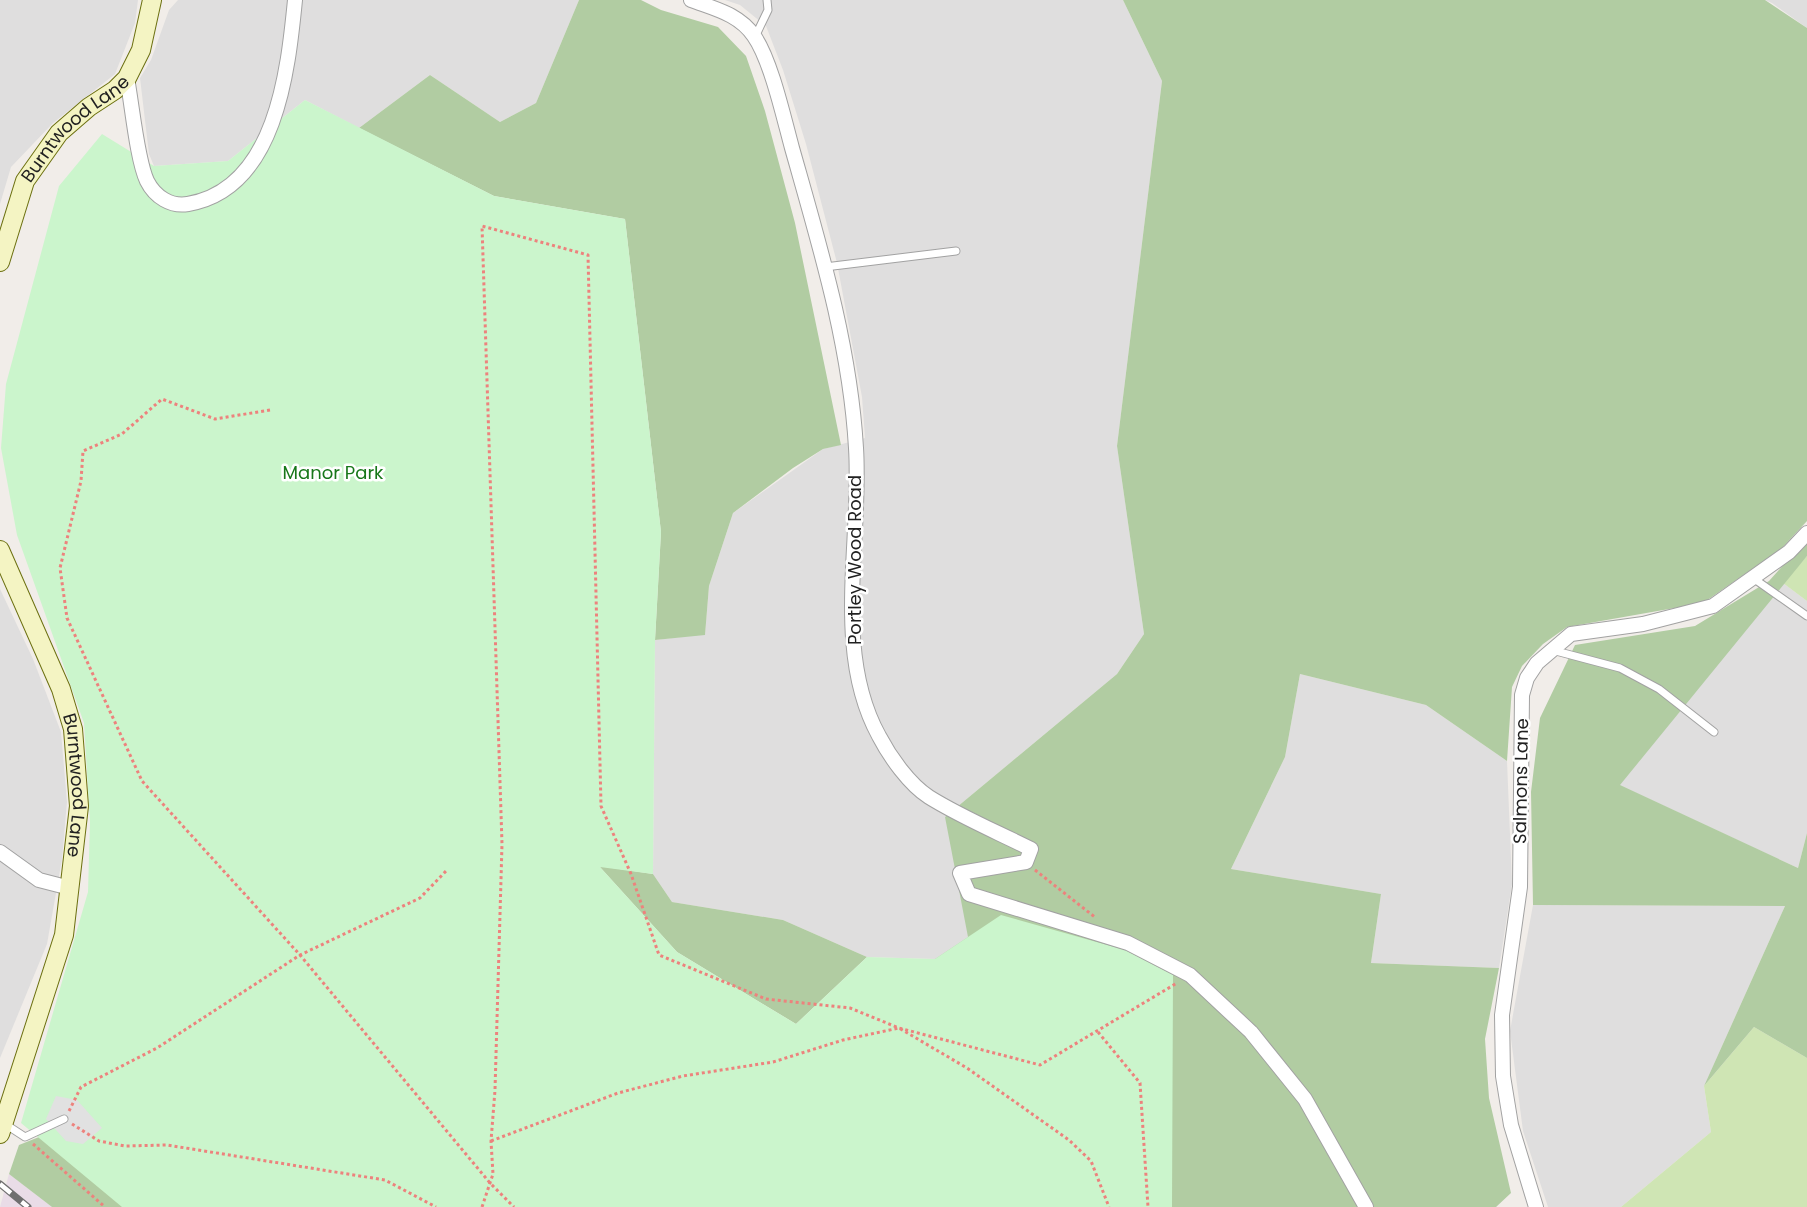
<svg xmlns="http://www.w3.org/2000/svg" width="1807" height="1207" viewBox="0 0 1807 1207" font-family="Poppins,sans-serif">
	<rect width="100%" height="100%" fill="#f1ede9"/>
	<g fill="#dfdede">
		<path d="M0,0h138l-3,23 -20,51 -62,49 -42,44 -11,37z"/>
		<path d="M178,0h401l-43,103 -36,19 -70,-47 -71,53 -54,-28 -77,61 -74,5 -5,-12 -9,-76 11,-18 18,-50z"/>
		<path d="M725,0h398l39,81 -45,365 27,188 -27,40 -172,143 56,98 -66,44 -68,-2 -84,-37 -111,-18 -19,-28 2,-234 50,-6 4,-48 24,-73 90,-64 42,-11 -3,-41 -25,-134 -31,-119 -23,-74 -17,-44 -26,-21z"/>
		<path d="M1765,0h42v28l-35,-25z"/>
		<path d="M1783,583l24,18v232l-9,35 -179,-83z"/>
		<path d="M0,589l33,70 28,73 6,70 -5,57 -15,85 -47,114z"/>
		<path d="M1300,674l126,31 81,56 5,123 -13,84 -128,-5 10,-69 -150,-25 54,-112z"/>
		<path d="M1533,905l252,1 -81,180 7,46 -90,75h-73l-25,-76 -13,-100z"/>
	</g>
	<path fill="#e9dce7" d="M9,1174l43,33h-52z"/>
	<g fill="#cfe5b4">
		<path d="M1807,556v45l-24,-18z"/>
		<path d="M1754,1027l53,31v149h-186l90,-75 -7,-46z"/>
	</g>
	<g fill="#b1cca2">
		<path d="M579,0h62l20,10 57,17 28,29 19,55 30,112 46,222 -18,4 -30,19 -60,45 -24,73 -4,49 -50,5 6,-108 -36,-313 -131,-23 -135,-68 71,-53 70,47 36,-19z"/>
		<path d="M1123,0h642l42,28v493l-26,28 -78,54 -136,24 -24,17 -21,22 -10,21 -5,74 -81,-56 -126,-31 -15,83 -54,112 150,25 -10,69 128,5 -14,71 4,59 22,95 -15,14h-366l-195,-248 33,-22 -23,-120 172,-143 27,-40 -27,-188 45,-365z"/>
		<path d="M1807,539v17l-187,229 178,83 9,-35v225l-53,-31 -50,59 81,-180 -252,-1 -2,-113 9,-74 35,-73 120,-19 74,-45z"/>
		<path d="M599,866l54,8 19,28 111,18 84,37 -71,67 -119,-72z"/>
		<path d="M44,1135l110,72h-102l-43,-33 10,-29z"/>
	</g>
	<path fill="#cbf5cc" d="M305,100l189,96 131,23 36,313 -6,108 -2,234 -53,-7 77,85 119,72 71,-67 68,2 66,-44 124,35 48,25 -1,232h-1050l-101,-84 67,-231 2,-70 -6,-99 -67,-188 -16,-87 5,-64 53,-198 43,-52 52,32 74,-5z"/>
	<path fill="#e1e1e1" d="M56,1096l21,4 25,28 -19,16 -17,-3 -20,-22z"/>
	<g fill="none" stroke-linecap="round" stroke-linejoin="round">
		<g stroke="#a2a2a2" stroke-width="9">
			<g id="lane">
				<path d="M755,37l13,-27 -1,-10"/>
				<path d="M825,267l131,-16"/>
				<path d="M1753,578l54,38"/>
				<path d="M1552,650l68,18 39,21 55,43"/>
				<path d="M5,1124l20,13 39,-18"/>
			</g>
		</g>
		<g stroke="#a2a2a2" stroke-width="16">
			<g id="street">
				<path d="M691,0c24,9 48,14 63,36 17,24 30,83 38,112 28,99 58,197 64,300 6,92 -24,203 23,288 11,21 30,48 50,61 32,20 68,35 102,52l-5,13 -66,11 9,21 159,49 62,32 61,57 54,67 61,108"/>
				<path d="M127,78c5,26 10,82 20,103 8,16 24,26 41,23 88,-15 100,-133 107,-204"/>
				<path d="M0,852l39,28 31,8"/>
				<path d="M1536,1207l-25,-82 -8,-49 -1,-61 18,-128 2,-192 5,-17 10,-15 34,-29 72,-10 70,-18 76,-54 18,-19"/>
			</g>
		</g>
		<g stroke="#6c7010" stroke-width="20">
			<g id="secondary">
				<path id="s1" d="M0,262l25,-81 34,-48 30,-26 26,-17 12,-12 14,-28 11,-50"/>
				<path id="s2" d="M0,550l61,139 12,40 6,77 -15,129 -64,199"/>
			</g>
		</g>
		<g stroke="#ed827d" stroke-width="3" stroke-dasharray="3 3" stroke-linecap="butt">
			<path d="M270,410l-55,9 -53,-20 -40,35 -39,17 -2,30 -21,87 7,50 75,163 158,174 190,228 24,24"/>
			<path d="M1035,870l61,48"/>
			<path d="M1098,1032l42,51 8,124"/>
			<path d="M69,1111l12,-24 76,-39 143,-93 120,-57 28,-29"/>
			<path d="M72,1124l27,17 26,5 42,-1 218,35 51,27"/>
			<path d="M491,1141l127,-48 65,-17 90,-14 70,-22 56,-12 68,40 102,72 22,21 18,46"/>
			<path d="M33,1144l72,63"/>
			<path d="M482,1207l11,-33 -2,-33 4,-51 7,-246 -20,-618 106,29 13,551 30,68 28,81 107,44 84,9 49,20 141,37 137,-82"/>
		</g>
		<use href="#lane" stroke="#fff" stroke-width="7"/>
		<use href="#street" stroke="#fff" stroke-width="14"/>
		<use href="#secondary" stroke="#f4f4c3" stroke-width="18"/>
		<g stroke="#6f6f6f" stroke-width="7">
			<path id="rail" d="M0,1184l28,23"/>
		</g>
		<use href="#rail" stroke="#fff" stroke-width="4.5" stroke-dasharray="14" stroke-linecap="butt"/>
	</g>
	<g text-anchor="middle" stroke-width="5" stroke-linejoin="round" paint-order="stroke">
		<g font-size="18" fill="#212121" stroke="#fff">
			<text dy="6" stroke="none"><textPath href="#s1" startOffset="158">Burntwood Lane</textPath></text>
			<text transform="translate(855 560) rotate(-90)" y="6">Portley Wood Road</text>
			<text transform="translate(1521 781) rotate(-89)" y="6">Salmons Lane</text>
			<text dy="6" stroke="none"><textPath href="#s2" startOffset="250">Burntwood Lane</textPath></text>
		</g>
		<g font-size="18" fill="#177719" stroke="#fff">
			<text x="333" y="479">Manor Park</text>
		</g>
	</g>
</svg>
